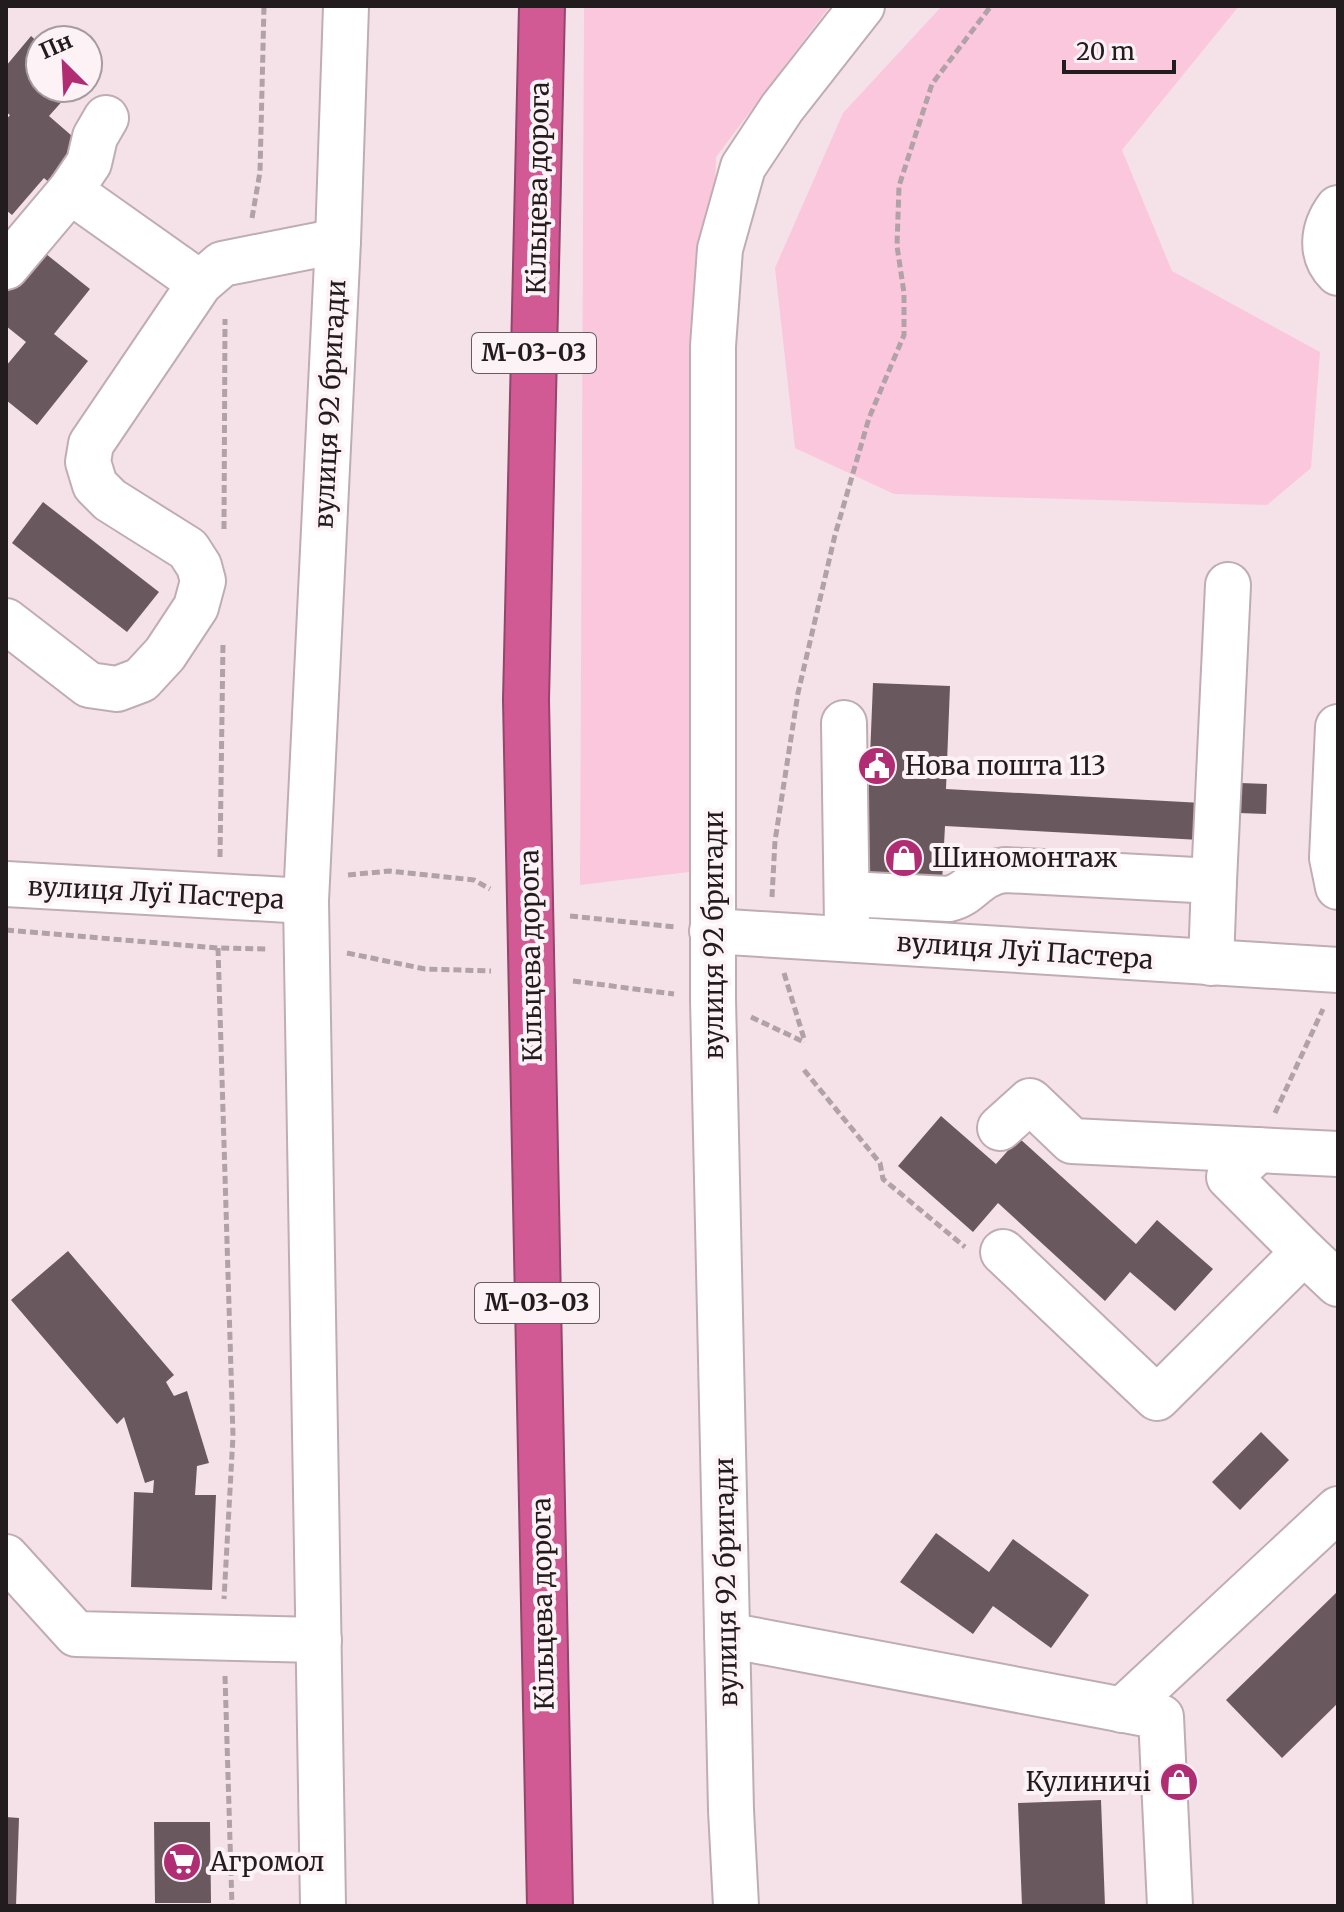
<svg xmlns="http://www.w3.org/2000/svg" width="1344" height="1912" viewBox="0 0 1344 1912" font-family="Merriweather,serif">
	<rect width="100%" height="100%" fill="#f5e2e9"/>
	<g fill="#fbc7dc">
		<path d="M584,6h246l-114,151 -27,715 -109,13z"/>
		<path d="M942,6h297l-117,144 50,121 148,81 -9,116 -44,37 -373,-11 -99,-46 -20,-180 68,-155z"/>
	</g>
	<g fill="#69595f">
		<path d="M31,36l9,8v44h34l-25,28 38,33 -33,38 -10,-9 -32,37 -6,-5v-90l4,-5 -4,-3v-46z"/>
		<path d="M41,250l49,39 -36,45 34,27 -51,64 -31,-25v-34l20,-24 -20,-16v-32z"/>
		<path d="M43,502l116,90 -32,40 -115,-89z"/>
		<path d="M873,683l77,3 -4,103 256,14 -2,37 -255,-14 -3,57 -77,-3z"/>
		<path d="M1241,783l26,1 -1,30 -27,-1z"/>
		<path d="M941,1116l55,48 23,-26 117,106 21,-24 56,49 -38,42 -45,-39 -25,29 -107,-98 -25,29 -75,-66z"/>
		<path d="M68,1251l106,124 -8,7 8,14 13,-5 22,72 -12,3 -2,29h21l-4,95 -81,-3 3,-95 19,1 1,-13 -9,3 -21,-66 -7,7 -106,-124z"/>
		<path d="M1261,1432l28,28 -49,50 -28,-28z"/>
		<path d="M936,1533l53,39 24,-33 76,56 -38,53 -58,-42 -20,28 -73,-52z"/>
		<path d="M1338,1591v112l-56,55 -56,-58z"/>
		<path d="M1101,1800l4,106h-83l-4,-103z"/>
		<path d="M6,1817l13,1 -3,88h-10z"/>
		<path d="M154,1822h56l1,81h-56z"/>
	</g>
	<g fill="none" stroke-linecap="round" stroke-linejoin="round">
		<g stroke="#c0adb4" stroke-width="48">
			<g id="minor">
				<path d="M70,191l130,92"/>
				<path d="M1338,208c-15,20 -19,46 0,65"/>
				<path d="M6,267l64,-76 19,-28 6,-26 11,-19"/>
				<path d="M6,621l83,64 28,4 24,-9 24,-26 31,-47 7,-26 -4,-15 -11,-17 -78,-49 -15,-15 -7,-23 3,-18 109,-161 22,-19 116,-23"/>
				<path d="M844,723l3,202"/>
				<path d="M1338,727l-6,131 6,29"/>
				<path d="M1214,881l14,-296"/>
				<path d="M6,884l300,17"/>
				<path d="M847,894l102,5c23,-5 26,-25 56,-29l209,11 -3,82"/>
				<path d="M712,931l626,39"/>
				<path d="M1000,1128l30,-27 42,40 266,13"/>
				<path d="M1258,1150l-29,27 75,75"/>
				<path d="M1003,1252l154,146 147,-146 34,32"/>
				<path d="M6,1557l70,77 243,6"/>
				<path d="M727,1635l434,82 9,189"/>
				<path d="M1122,1710l216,-201"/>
				<path d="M323,1906l-17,-1005 32,-660 8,-235"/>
				<path d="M736,1906l-5,-96 -18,-811v-653l7,-97 23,-82 39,-59 80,-102"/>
			</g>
		</g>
		<g stroke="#95446b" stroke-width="48">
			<path id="highway" d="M542,6l-16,694 24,1206"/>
		</g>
		<g stroke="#b1a2a8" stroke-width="5" stroke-dasharray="8 4" stroke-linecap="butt">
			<path d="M252,218l8,-46 4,-166"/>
			<path d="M224,529l1,-210"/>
			<path d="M220,857l3,-214"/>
			<path d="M348,875l41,-4 85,9 16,9"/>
			<path d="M772,897l3,-56 23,-148 37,-158 34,-117 35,-83v-42l-7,-47 2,-60 33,-102 59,-78"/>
			<path d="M570,916l106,11"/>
			<path d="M6,930l212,18 51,1"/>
			<path d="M218,948l15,488 -9,163"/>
			<path d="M347,953l78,16 66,2"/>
			<path d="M784,973l21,69"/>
			<path d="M573,981l101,13"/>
			<path d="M751,1017l53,25"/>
			<path d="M804,1070l76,93 3,16 82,68"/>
			<path d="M1275,1113l48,-104"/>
			<path d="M225,1676l7,230"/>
		</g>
		<use href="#minor" stroke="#fff" stroke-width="44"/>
		<use href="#highway" stroke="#d25a94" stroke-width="44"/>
	</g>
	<defs>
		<g id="civic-disc" transform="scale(2)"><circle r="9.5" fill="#b12d73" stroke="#fdf2f6"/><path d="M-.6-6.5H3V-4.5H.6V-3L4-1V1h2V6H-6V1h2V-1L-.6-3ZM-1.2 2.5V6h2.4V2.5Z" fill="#fff"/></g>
		<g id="shop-disc" transform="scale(2)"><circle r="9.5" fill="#b12d73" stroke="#fdf2f6"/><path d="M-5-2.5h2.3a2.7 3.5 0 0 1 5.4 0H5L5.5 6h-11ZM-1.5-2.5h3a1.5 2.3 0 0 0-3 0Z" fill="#fff"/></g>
		<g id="supermarket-disc" transform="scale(2)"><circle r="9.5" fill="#b12d73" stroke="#fdf2f6"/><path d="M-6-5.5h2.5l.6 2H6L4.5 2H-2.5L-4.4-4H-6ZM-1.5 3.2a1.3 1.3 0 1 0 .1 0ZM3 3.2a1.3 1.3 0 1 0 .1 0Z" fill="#fff"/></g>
	</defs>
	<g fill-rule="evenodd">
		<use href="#civic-disc" x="877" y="766"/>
		<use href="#shop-disc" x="904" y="858"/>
		<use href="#shop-disc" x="1179" y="1782"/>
		<use href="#supermarket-disc" x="182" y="1862"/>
	</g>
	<g text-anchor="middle" stroke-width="8" stroke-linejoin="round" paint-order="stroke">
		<g fill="#fdf2f6" stroke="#645c60" stroke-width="2">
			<rect x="472" y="333" width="124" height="40" rx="6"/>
			<rect x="475" y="1283" width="124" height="40" rx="6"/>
		</g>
		<g font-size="24" font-weight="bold" fill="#231c1f">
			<text x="534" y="361">М-03-03</text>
			<text x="537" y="1311">М-03-03</text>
		</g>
		<g font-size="26" fill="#231c1f" stroke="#fdf2f6">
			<text transform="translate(538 188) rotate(-89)" y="9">Кільцева дорога</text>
			<text transform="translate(330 404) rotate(-87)" y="9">вулиця 92 бригади</text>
			<text transform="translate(156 893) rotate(3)" y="9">вулиця Луї Пастера</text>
			<text transform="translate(714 935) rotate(-90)" y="9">вулиця 92 бригади</text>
			<text transform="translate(1025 951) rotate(4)" y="9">вулиця Луї Пастера</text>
			<text transform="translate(531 956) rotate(-91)" y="9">Кільцева дорога</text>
			<text transform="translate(726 1582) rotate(-91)" y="9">вулиця 92 бригади</text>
			<text transform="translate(543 1604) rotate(-91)" y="9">Кільцева дорога</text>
		</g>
		<g font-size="26" fill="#231c1f" stroke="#fdf2f6" text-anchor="start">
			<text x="905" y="775">Нова пошта 113</text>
			<text x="932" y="867">Шиномонтаж</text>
			<text x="1151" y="1791" text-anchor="end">Кулиничі</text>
			<text x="210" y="1871">Агромол</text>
		</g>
	</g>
	<rect width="1344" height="1912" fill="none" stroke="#231c1f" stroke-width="16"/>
	<g transform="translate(64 64) rotate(336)"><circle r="38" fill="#fdf2f6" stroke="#a69ca0" stroke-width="2"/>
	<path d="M0-6L14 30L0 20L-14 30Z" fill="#b12d73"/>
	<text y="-12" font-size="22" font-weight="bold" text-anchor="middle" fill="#231c1f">Пн</text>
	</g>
	<path d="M1064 60v12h110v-12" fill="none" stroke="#231c1f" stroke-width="4"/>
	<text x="1076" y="60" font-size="24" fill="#231c1f" stroke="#fdf2f6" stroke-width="6" paint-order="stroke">20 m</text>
</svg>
